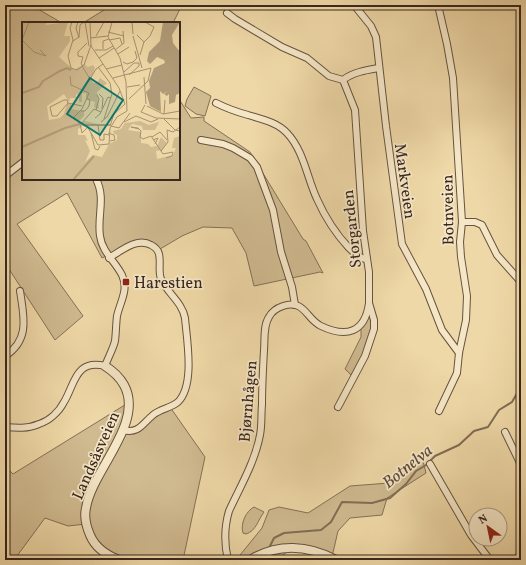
<svg xmlns="http://www.w3.org/2000/svg" width="526" height="565" viewBox="0 0 526 565" font-family="Vollkorn,serif">
	<rect width="100%" height="100%" fill="#efd8a7"/>
	<filter id="stains"><feTurbulence type="fractalNoise" baseFrequency=".005" numOctaves="4"/><feColorMatrix values="0 0 0 0 .2 0 0 0 0 .09 0 0 0 0 .02 0 0 0 .5 -.17"/></filter>
	<radialGradient id="worn" r=".72"><stop offset=".6" stop-color="#630" stop-opacity="0"/><stop offset="1" stop-color="#630" stop-opacity=".3"/></radialGradient>
	<g fill="#d0ba90" stroke="#847058">
		<path d="M5,5h26l31,18h-39v156h156v-80l12,19 13,-1v4l46,31 53,87 3,2 17,32 -3,-1 -66,14 -8,-33 -14,-25 -29,-1 -21,9 -27,16 -2,-9 -18,-1 -33,16 -35,-65 -50,31 66,92 -28,24 -50,-77z"/>
		<path d="M112,5h70l-9,18h-90z"/>
		<path d="M194,87l17,9 -6,20 -9,-2 -11,-8 2,-7z"/>
		<path d="M369,311c1,3 3,6 3,9 1,17 -12,42 -21,55l-6,-6 16,-32v-10z"/>
		<path d="M128,403l-9,32 51,-28 35,50 -22,103h-85l5,-5 -8,-5 -9,-26 -18,2 -23,-8 -31,42h-9v-94l8,8z"/>
		<path d="M422,457l4,16 -39,25 -5,17 -32,3 -12,13 -6,26 -42,-7 -14,10h-40l26,-32 7,-18 10,-3 29,6 42,-27 39,-3 16,-17z"/>
		<path d="M254,507l10,5c-6,8 -8,19 -18,22l-3,-1c-3,-9 3,-22 11,-26z"/>
	</g>
	<g fill="none" stroke-linecap="round" stroke-linejoin="round">
		<path stroke="#816d55" stroke-width="2" d="M269,548l5,-10 10,-5 37,-3 10,-8 11,-20 30,1 18,-5 16,-14 10,-13 10,-6 9,-9 24,-11 15,-14 14,-4 11,-17 13,-8 7,-12 2,-1"/>
		<g stroke="#665341" stroke-width="8">
			<g id="minor">
				<path d="M354,5l17,21 5,11 10,89 16,118 24,45 16,41 17,23"/>
				<path d="M438,5l9,39 6,34 9,144 -2,20 1,15 6,39 -1,24 -7,33 -2,20 -18,38"/>
				<path d="M5,7l2,-2"/>
				<path d="M227,13l8,6 47,28 25,11 22,18 14,4"/>
				<path d="M216,103c10,5 21,9 32,12 13,4 29,7 39,18 17,18 20,45 30,66 8,18 19,35 32,49 5,5 11,11 18,11"/>
				<path d="M201,140l22,4 10,4 17,10 7,9 16,43 8,42 11,35 3,18"/>
				<path d="M5,176l18,-14"/>
				<path d="M462,222h13l7,3 15,30 24,27"/>
				<path d="M109,258c12,-7 28,-21 42,-13 4,2 7,5 8,9 2,8 -1,17 2,25 7,15 21,23 24,39 2,23 10,67 -7,84 -7,6 -18,7 -25,13 -11,9 -14,19 -30,15"/>
				<path d="M5,356c25,-16 19,-39 15,-65"/>
				<path d="M338,407l27,-51 9,-27v-9l-5,-17v-31l-6,-41 -8,-121 -12,-30c10,-8 24,-10 36,-12"/>
				<path d="M5,427c11,1 23,2 34,-3 10,-3 20,-12 25,-22 11,-18 11,-43 41,-36 3,-8 8,-17 10,-25 1,-8 1,-17 2,-25 3,-14 12,-26 5,-41 -7,-14 -20,-23 -22,-39 -3,-20 6,-38 -4,-57"/>
				<path d="M505,432l16,33"/>
				<path d="M430,464l41,71 19,25"/>
				<path d="M228,560c-4,-17 -4,-32 1,-49 11,-24 26,-49 31,-76 2,-10 1,-20 2,-30 0,-19 1,-37 2,-55 1,-10 -1,-24 5,-33 3,-6 8,-9 14,-11 22,-7 23,13 38,20 25,12 44,7 48,-23"/>
				<path d="M516,560l5,-7"/>
			</g>
		</g>
		<g stroke="#665341" stroke-width="10">
			<g id="tertiary">
				<path d="M105,366c8,5 14,10 19,19 21,38 -32,85 -38,123 -2,9 0,18 4,27 5,12 16,20 29,25"/>
				<path d="M250,560c28,-17 58,-15 86,0"/>
			</g>
		</g>
		<use href="#minor" stroke="#f5e6c6" stroke-width="6"/>
		<use href="#tertiary" stroke="#f5e6c6" stroke-width="8"/>
	</g>
	<rect fill="#8f2418" stroke="#f5e6c6" stroke-width="1.5" x="122" y="278" width="8" height="8" rx="2"/>
	<g text-anchor="middle" stroke-width="3.5" stroke-linejoin="round" paint-order="stroke">
		<g font-size="16" fill="#38271f" stroke="#f5e6c6">
			<text transform="translate(406 181) rotate(82)" y="6">Markveien</text>
			<text transform="translate(447 210) rotate(-91)" y="6">Botnveien</text>
			<text transform="translate(351 229) rotate(-96)" y="6">Storgarden</text>
			<text transform="translate(247 401) rotate(-85)" y="6">Bjørnhågen</text>
			<text transform="translate(95 455) rotate(-66)" y="6">Landsåsveien</text>
		</g>
		<g font-size="16" fill="#38271f" stroke="#f5e6c6" text-anchor="start">
			<text x="134" y="288">Harestien</text>
		</g>
		<g font-size="17" font-style="italic" fill="#5c4a3a" stroke="#f5e6c6">
			<text transform="translate(407 466) rotate(-39)" y="6">Botnelva</text>
		</g>
	</g>
	<g transform="translate(22 22)">
		<rect width="158" height="158" fill="#efd8a7"/>
		<path d="M3,0h22l-2,3 23,-3 -4,14h6v5l-11,16 15,13 10,-6 4,3 5,-2 2,3 -4,11 2,4h4l3,-5 7,5 -10,9 2,17 -5,-2 1,-5 -9,-3v-6h-4v9h-3v-7l-3,-1v4h-6l-1,4 -5,-8 -17,12 2,14 11,-2 4,-4 3,-10h4v5l13,2v5l-6,6 3,2 4,-3 13,3 -10,3 -4,-2 -6,4v6h7l3,6 -3,-1 5,11 -5,11 8,-7 9,2 7,-13 8,-4v-5l-3,-1 -1,-3 8,-2 4,-6 15,-2 9,4 10,-3 -4,8h-12l-1,-4 -10,-2 -4,6 13,2v11l7,1 3,3 6,-1 4,-9 6,6 -5,7 -6,1 1,8 16,-4 3,-7h-4l2,-10 6,-2v44h-158v-157z" fill="#d0ba90"/>
		<path d="M141,0h17l-8,13 1,8 7,9v41l-4,2 -1,7 -6,2v-10l-2,2 -3,-2 3,-3 -4,3 -3,-3 1,21 -11,-6 -4,-14 4,-4 -1,-7 5,-13 11,-5 -1,-3 -7,-3 -7,7 -3,-3 2,-9 11,-11z" fill="#b19c79"/>
		<path fill="none" stroke="#b19c79" stroke-width="2" d="M0,71l17,-6 4,-6 17,-10 7,-3 4,2M61,103h27M0,125l43,-19 15,-4M51,158l21,-24"/>
		<path fill="none" stroke="#a69171" stroke-width="1" d="M50,0l-2,6 3,12 -5,16 3,12 6,2 7,-5 7,-20M56,0l-2,6 3,10M63,0l4,24M68,0l1,24 28,42 6,16M90,0l-4,15 12,21 6,24 1,29M110,0l1,12M86,10l16,4M115,13l7,7 6,-6 4,-9 -9,-5M74,14l8,-14M111,14l9,32M68,16l18,-2M0,18l12,12 12,4 -6,-6M0,18l7,-18M87,18l11,-2 2,6M51,19l6,-4 1,-12 4,-3M81,27v-8l6,-2M73,28h11l7,-4M93,28l9,-7 -1,-12M96,32l11,-7M118,33l4,-13M77,36l15,-10M101,40l4,2 6,-2 4,-4 -2,-7M60,44l8,13 6,-10 7,-5M61,44l-2,-2 2,-7 -5,-1v-4l9,-9M76,45l12,16 2,11 -8,25M84,47l16,-4M102,50l10,-9h5v3l-10,9M48,54l1,9 18,8 -7,16 -8,8 5,6 8,3 11,19 11,-1 1,-16 7,-11 10,-6M122,55l2,27M91,56l38,-10 -3,13 -19,18M105,65l13,-2M77,72l4,4 -1,11M42,78h3l1,3 -11,13h-5l-2,-9zM46,81l14,3M123,83l-4,7 15,6 24,1M125,84l16,8 17,-3M74,88l3,-11 -2,-4M59,89h4l4,-5 1,-6 -3,-1M142,92l1,-14M73,96l5,-4 8,-17 3,1M142,97l11,11 5,1M79,100l6,-5 13,-26M102,100l12,-6 15,6 7,-3M58,102l2,9 6,-6M59,102l13,-15 7,3M76,103l2,15h4v-6l5,1M88,104l4,-12 11,-10M89,104l8,2 11,-15M117,107l-8,-2 7,1 3,3 -1,6 3,2 8,-3 10,15 7,-9 -1,-12 6,2 7,-5M69,111l4,16 3,1 2,-4M86,111l6,2 1,5 -5,1M130,115l8,-5 7,8M131,118l5,-2 -3,6M139,129l2,3 10,-2 -1,4 -6,2"/>
		<path fill="#0f766e" fill-opacity="0.15" stroke="#0f766e" stroke-width="2" d="M68,56l33,22 -23,35 -33,-21z"/>
		<rect width="158" height="158" fill="none" stroke="#38271f" stroke-width="2"/>
	</g>
	<rect width="526" height="565" fill="none" stroke="#efd8a7" stroke-width="20"/>
	<rect x="6" y="6" width="514" height="553" fill="none" stroke="#38271f" stroke-width="2"/>
	<rect x="10" y="10" width="506" height="545" fill="none" stroke="#38271f"/>
	<g transform="translate(488 527) rotate(327)"><circle r="19" fill="#f5e6c6" stroke="#a99a83"/>
	<path d="M0-3L7 15L0 10L-7 15Z" fill="#8f2418"/>
	<text y="-6" font-size="11" font-weight="bold" text-anchor="middle" fill="#38271f">N</text>
	</g>
	<rect width="100%" height="100%" filter="url(#stains)"/>
	<rect width="100%" height="100%" fill="url(#worn)"/>
</svg>
